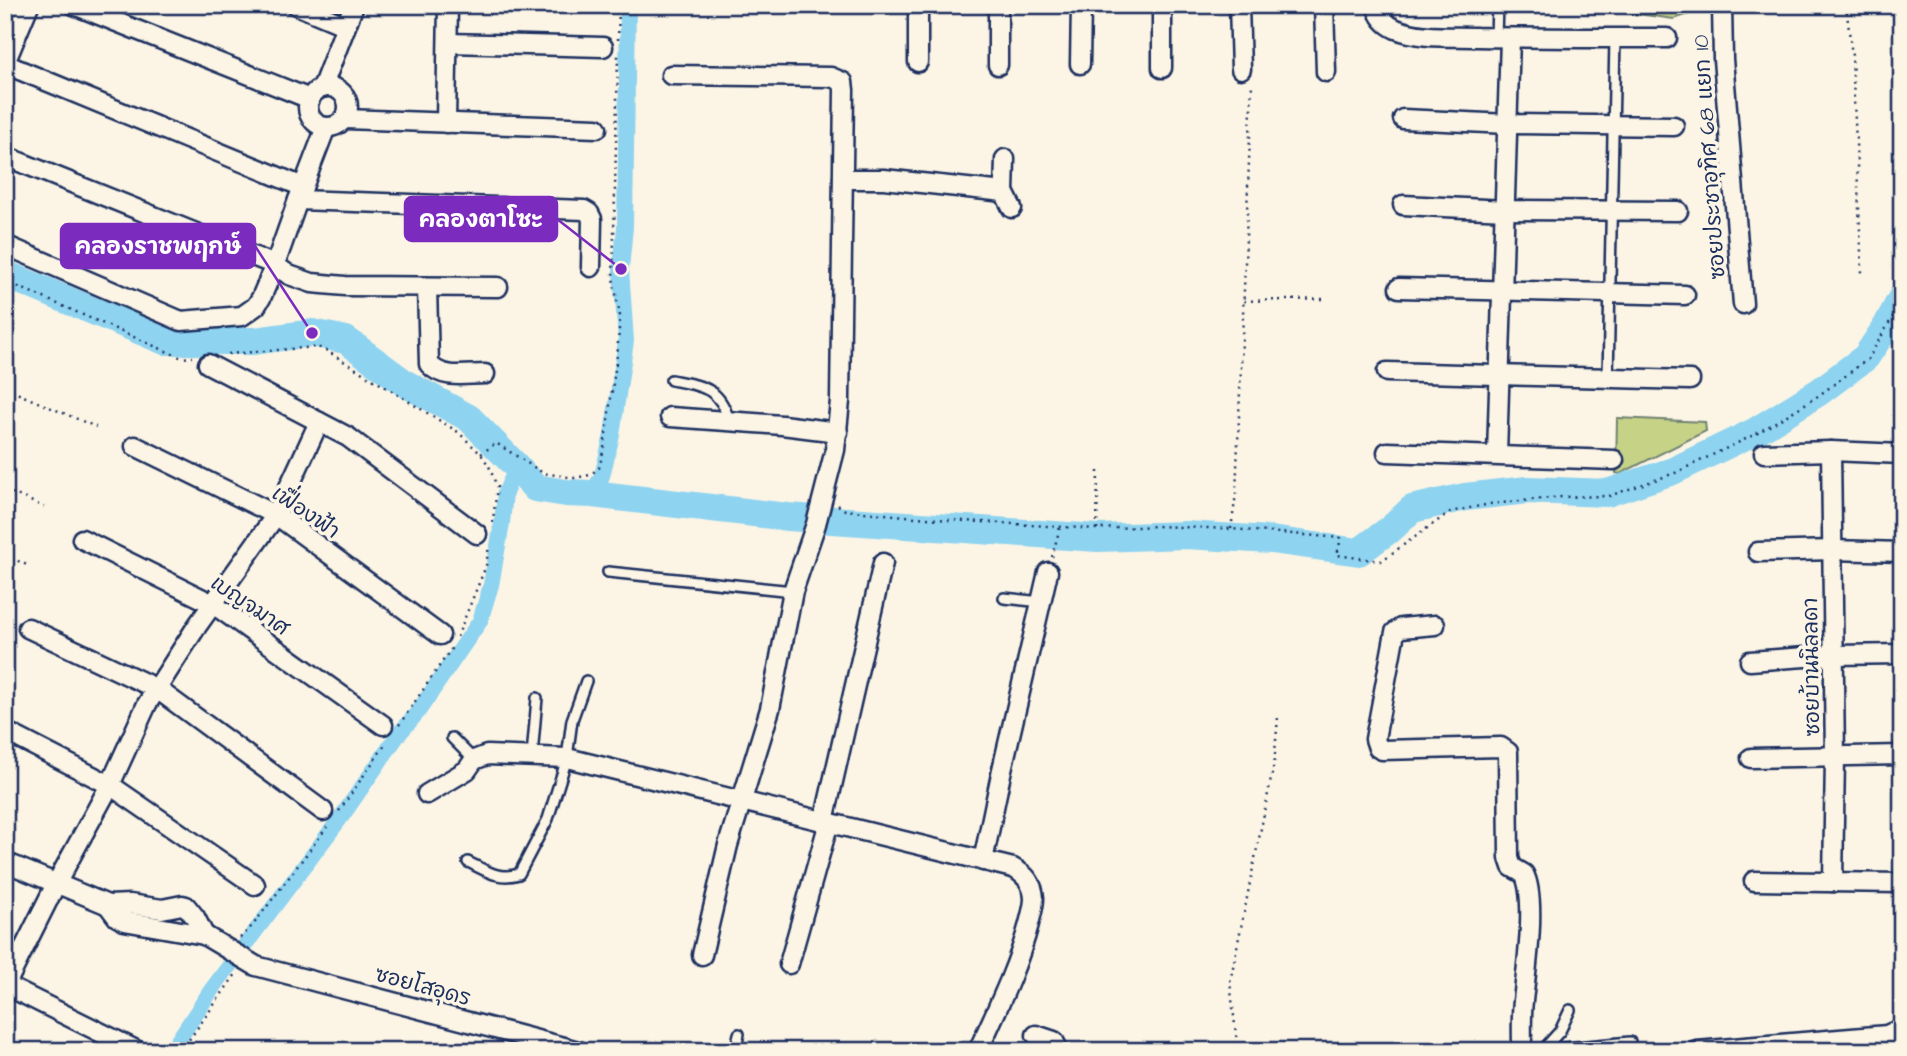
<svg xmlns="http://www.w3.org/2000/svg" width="1907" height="1056" viewBox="0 0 1907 1056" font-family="'Architects Daughter','Playpen Sans Thai',sans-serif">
	<rect width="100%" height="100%" fill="#fcf5e5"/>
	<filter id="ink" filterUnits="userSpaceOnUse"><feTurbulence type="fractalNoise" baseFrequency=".0143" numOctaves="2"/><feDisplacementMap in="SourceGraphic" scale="14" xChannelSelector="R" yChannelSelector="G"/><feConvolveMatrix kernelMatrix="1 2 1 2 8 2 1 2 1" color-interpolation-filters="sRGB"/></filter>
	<g filter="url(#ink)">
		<g fill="#c6d387" stroke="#708172" stroke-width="2">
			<path d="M1600,5h116l-42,14 -74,-10z"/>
			<path d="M1617,418l88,4 1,9 -86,43 -4,-1z"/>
		</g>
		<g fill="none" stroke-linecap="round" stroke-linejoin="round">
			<g stroke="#8ed3f0" stroke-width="16">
				<path d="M592,494l10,-18 10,-41 14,-94 -5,-72 4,-42 3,-222"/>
				<path d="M171,1051l41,-62 130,-173 56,-81 19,-22 63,-92 11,-36 11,-62 3,-30 12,-26"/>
			</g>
			<path stroke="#8ed3f0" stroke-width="28" d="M5,274l160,67h89l58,-8 34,7 60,44 63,34 48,49 18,21 31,5 26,1 196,23 310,21 88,-3 85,5 88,12 34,-25 19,-18 53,-12 63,-7 79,3 66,-22 83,-40 63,-39 47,-35 20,-30 16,-30"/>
			<g stroke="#1b2f5e" stroke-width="14">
				<g id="lane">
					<path d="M1496,37l1,-32"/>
					<path d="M1608,378l7,-340"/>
					<path d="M671,380c31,6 49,7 58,41"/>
					<path d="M608,572l185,19"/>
					<path d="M1004,598l38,4"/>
					<path d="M452,738l22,22"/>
					<path d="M532,756l5,-58"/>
					<path d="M468,862c19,9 30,18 51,12l29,-55 19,-61 5,-38 14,-39"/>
					<path d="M1542,1050l88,-8"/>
					<path d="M735,1051l4,-17"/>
					<path d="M1542,1051l18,-20 10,-21"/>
				</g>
			</g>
			<g stroke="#1b2f5e" stroke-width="23">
				<g id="street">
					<path d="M74,5l236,94"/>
					<path d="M296,5l50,21"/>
					<path d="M998,5v60"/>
					<path d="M1162,5v63"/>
					<path d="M1239,5l2,64"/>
					<path d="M1324,5l2,67"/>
					<path d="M1376,5c3,12 9,19 20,24 25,10 55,7 81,8 63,1 127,1 190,1"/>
					<path d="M1722,5l1,54 20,245"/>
					<path d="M448,43l155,4"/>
					<path d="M918,62v-57"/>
					<path d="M5,63l24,-58"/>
					<path d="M5,64l298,123"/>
					<path d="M1080,64l1,-59"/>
					<path d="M671,75l160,2 12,5 1,8 -4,311 -5,49 -19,74 -23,67 -23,118 -42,136 -26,110"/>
					<circle cx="328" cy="107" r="20"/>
					<path d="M322,88l32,-83"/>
					<path d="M345,119l252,9"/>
					<path d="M1403,119l105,5 166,2"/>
					<path d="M446,123l2,-118"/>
					<path d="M5,156l270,109 14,10 23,8 33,3 153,1"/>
					<path d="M1005,159l-1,33 8,16"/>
					<path d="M843,179h41l120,13"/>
					<path d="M298,200l286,10 5,3 3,6 -1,48"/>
					<path d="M1403,205l103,5 172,1"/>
					<path d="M5,245l176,76 61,-5 14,-10 5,-8 14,-33 23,-65 28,-73"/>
					<path d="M427,287l2,77c14,16 37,10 56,10"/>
					<path d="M1399,288l286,7"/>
					<path d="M208,364l140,73 129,97"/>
					<path d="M1387,372l303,8"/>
					<path d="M670,417l112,8 56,7"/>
					<path d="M135,446l141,69 164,120"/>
					<path d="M1831,451l4,306 -2,125"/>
					<path d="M1387,452l227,8"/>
					<path d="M1764,453l67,-2 71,3"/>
					<path d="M1497,455l13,-417"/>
					<path d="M82,539l131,65 170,121"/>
					<path d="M1758,552l74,-2 70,2"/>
					<path d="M1435,625l-34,3 -6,4 -20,107 3,9 4,2 119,-3 7,5 1,106 3,9 12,7c13,24 2,98 -1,127 -2,16 -1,33 -1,50"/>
					<path d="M28,628l129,61 166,122"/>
					<path d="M1750,661l84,-6 68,-1"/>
					<path d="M5,731l105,54 145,100"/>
					<path d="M1751,758l151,-3"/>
					<path d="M427,794l40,-24 7,-10 13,-5 80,3 446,110c12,6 20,15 21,30 0,9 -3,17 -5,26 -12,45 -32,85 -51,127"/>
					<path d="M824,821l59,-258"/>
					<path d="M983,861l18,-87 47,-202"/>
					<path d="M5,862l103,43 22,-1 32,5 20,-4 4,1 9,11 9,18"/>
					<path d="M1754,881l148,2"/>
					<path d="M108,905l9,12 7,4 80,14 52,31 323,85"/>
					<path d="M789,964l40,-142"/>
					<path d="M5,985l133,66"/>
					<path d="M5,986l51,-102 54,-99 37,-81 50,-78 79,-111 43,-93"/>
					<path d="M1036,1035l18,6 5,10"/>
					<path d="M1697,1051l190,-16 15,-7"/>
				</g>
			</g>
			<g stroke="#1b2f5e" stroke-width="2.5" stroke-dasharray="2 5" stroke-linecap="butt">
				<path d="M1846,5l6,51 10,218"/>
				<path d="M618,40l1,-35"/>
				<path d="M5,281l177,77 11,-1"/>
				<path d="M1244,301l82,-2"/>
				<path d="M228,354l88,-7 8,2 134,83 23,22 8,12 8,21 -5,41"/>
				<path d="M5,388l91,39"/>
				<path d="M481,454l15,-11 47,30 32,5 15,-3 9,-7 5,-20 13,-93 3,-39 -7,-38 5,-224"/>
				<path d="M5,490l39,17"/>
				<path d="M838,505l7,5 18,2 85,8 149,9 59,-3 75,3 110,9 -4,17 44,6 69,-49 40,-8 71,-7 48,-1 66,-23 81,-39 62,-38 50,-37 34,-58"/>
				<path d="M1097,529l1,-58"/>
				<path d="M1231,529l5,-35 16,-410"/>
				<path d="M5,555l24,11"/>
				<path d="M1052,557l8,-30"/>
				<path d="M457,637l29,-71 3,-21"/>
				<path d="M399,725l54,-79"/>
				<path d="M339,811l48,-69"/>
				<path d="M240,938l13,-13 74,-98"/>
				<path d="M181,1051l55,-77"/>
				<path d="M1238,1051l-8,-69 44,-218 4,-47"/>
			</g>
			<use href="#lane" stroke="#fcf5e5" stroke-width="9"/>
			<use href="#street" stroke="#fcf5e5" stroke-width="18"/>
		</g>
	</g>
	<g text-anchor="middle" stroke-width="7" stroke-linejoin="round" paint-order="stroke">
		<g font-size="21" fill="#1b2f5e" stroke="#fcf5e5">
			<text transform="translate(1709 157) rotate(-94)" y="7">ซอยประชาอุทิศ 68 แยก 10</text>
			<text transform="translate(306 512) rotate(34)" y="7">เฟื่องฟ้า</text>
			<text transform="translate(250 605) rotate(34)" y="7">เบญจมาศ</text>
			<text transform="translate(1811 667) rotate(-91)" y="7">ซอยบ้านนิลลดา</text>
			<text transform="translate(423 986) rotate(15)" y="7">ซอยโสอุดร</text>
		</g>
	</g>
	<path fill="none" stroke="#7b2cbf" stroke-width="2.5" d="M621 269L557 219M312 333L255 246"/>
	<g fill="#7b2cbf" stroke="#fcf5e5" stroke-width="2.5">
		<circle cx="621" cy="269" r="7"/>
		<circle cx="312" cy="333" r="7"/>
	</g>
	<g fill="#7b2cbf" stroke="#7b2cbf" stroke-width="2.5">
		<rect x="405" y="197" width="152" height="44" rx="7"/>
		<rect x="61" y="224" width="194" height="44" rx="7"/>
	</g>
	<g font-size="23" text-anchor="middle" font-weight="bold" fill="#fff">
		<text x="481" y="227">คลองตาโซะ</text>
		<text x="158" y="254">คลองราชพฤกษ์</text>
	</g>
	<rect width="1907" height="1056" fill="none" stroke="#fcf5e5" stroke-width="28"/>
	<rect x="14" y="14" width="1879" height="1028" fill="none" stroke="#1b2f5e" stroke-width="2.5" filter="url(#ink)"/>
</svg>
